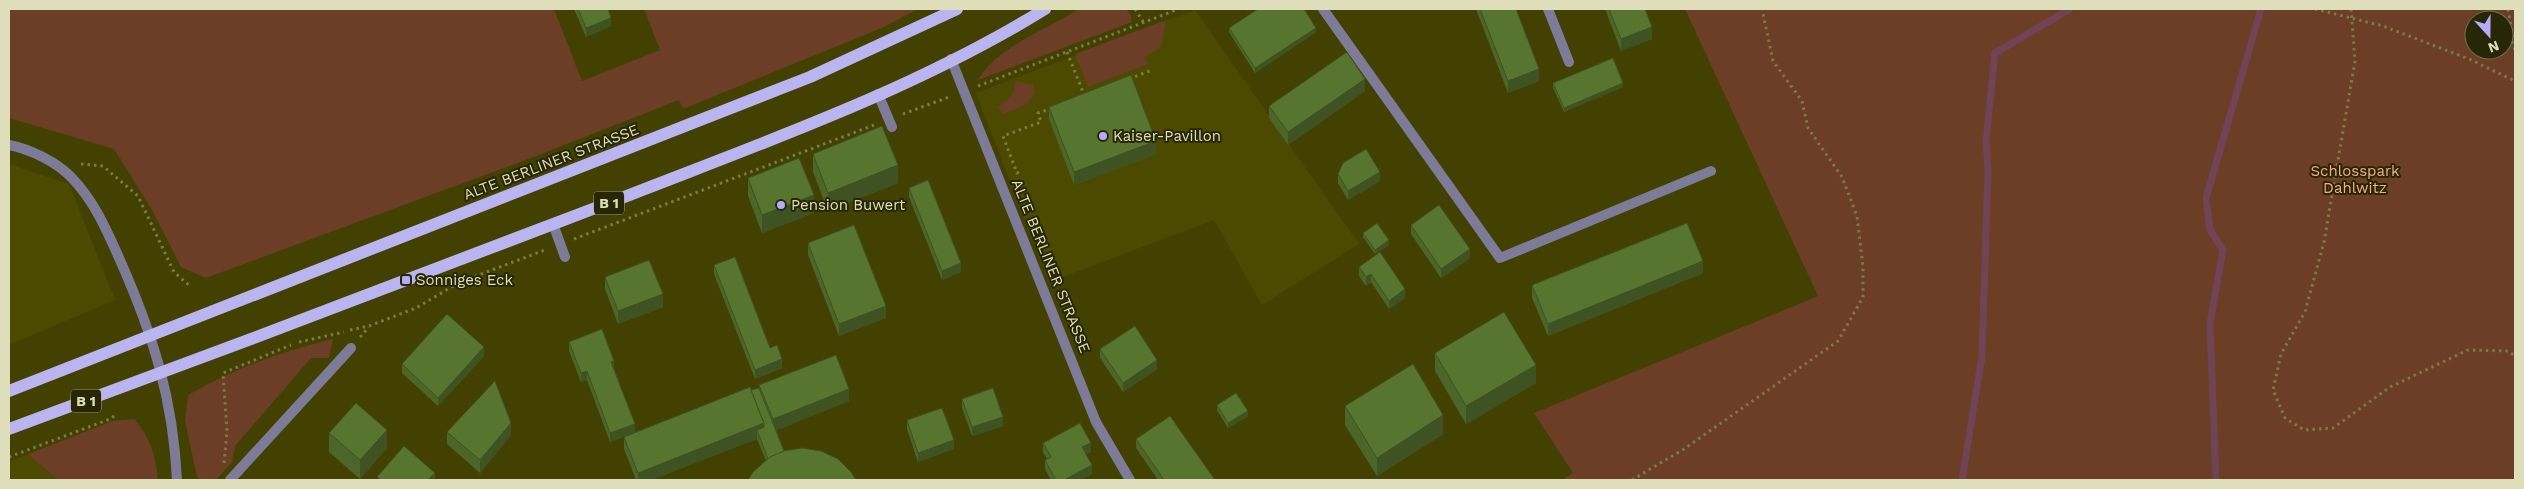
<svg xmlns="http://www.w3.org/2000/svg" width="2524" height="489" viewBox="0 0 2524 489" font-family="'Work Sans',sans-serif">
	<rect width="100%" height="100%" fill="#424102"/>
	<g fill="#4b4a00">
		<path d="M1195,10l164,234 -97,61 -48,-85 -165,62 -73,-189z"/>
		<path d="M9,164l60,20 46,116 -106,45z"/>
		<path d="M28,454l30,26h-49v-18z"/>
	</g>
	<g fill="#6b3e25" fill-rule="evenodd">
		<path d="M9,9h545l28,72 78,-31 -16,-41h274l-34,18 -201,82 -4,-9 -156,61 -317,117 -25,-11 -30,-59 -37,-59 -105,-31z"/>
		<path d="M1079,9h47l5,6 1,7 -154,58c21,-35 67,-49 101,-71z"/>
		<path d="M1685,9h830v471h-953l11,-7 -39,-60 284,-117zM2474,20h30v30h-30z"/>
		<path d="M1166,20l-5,27 -17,11 4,6 -60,23 -13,-33z"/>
		<path d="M1016,81l17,4 2,7c-5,14 -19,17 -33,22l-4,-8 9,-5 1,-3 5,-4z"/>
		<path d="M333,339l-4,19h-18l-76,88 -3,16 -16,18h-14l-5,-3 -12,-56 3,-26c45,-26 95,-44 145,-56z"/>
		<path d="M134,419c16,17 22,38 24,61h-100l-30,-26 85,-33z"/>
	</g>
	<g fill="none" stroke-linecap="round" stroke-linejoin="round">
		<g stroke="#704455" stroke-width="7">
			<path d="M1962,480l20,-124 6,-186 -2,-29 9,-88 75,-44"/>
			<path d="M2216,480l-6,-156 13,-74 -13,-20 -4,-32 55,-189"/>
		</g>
		<g stroke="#7a7a44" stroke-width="3" stroke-dasharray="2.5 4" stroke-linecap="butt">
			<path d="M1135,9l9,14"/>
			<path d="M2315,9l68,17 86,33 46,22"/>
			<path d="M2351,9l4,52 -31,181 -19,70 -24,42 -8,36 12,28 19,12 29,-2 57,-41 78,-37 40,1 7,5"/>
			<path d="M2508,9l7,42"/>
			<path d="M1067,52l18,45"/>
			<path d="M1129,79l23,-9"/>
			<path d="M978,86l198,-76"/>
			<path d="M903,114l46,-17"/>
			<path d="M81,164l22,2 35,30 36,76 17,15"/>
			<path d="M1019,172l-2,1 -14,-37 38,-14 -3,-9 15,-5"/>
			<path d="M574,239l300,-114"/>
			<path d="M350,330l19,-4 47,-18 44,-26 85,-32"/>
			<path d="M360,337l9,-10"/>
			<path d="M299,342l45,-10"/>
			<path d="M9,457l101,-38 7,-5"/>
			<path d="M224,463l3,-32 -4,-58 68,-28"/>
			<path d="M1632,480l52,-31 154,-108 25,-44v-30l-6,-51 -15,-39 -34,-49 -6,-27 -29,-40 -11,-52"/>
		</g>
		<g stroke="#7d7b98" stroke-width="10">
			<path d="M1323,9l177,249 211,-87"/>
			<path d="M1548,9l21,53"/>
			<path d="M878,94l14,33"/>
			<path d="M553,224l12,33"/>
		</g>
		<g stroke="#7d7b98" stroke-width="10">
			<path d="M951,59l145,363 34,58"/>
			<path d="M9,145c21,4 48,17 63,33 23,24 35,53 48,82 33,75 53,138 57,220"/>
			<path d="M230,480l121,-132"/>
		</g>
		<g stroke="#bab5f0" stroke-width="12">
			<path d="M9,391l801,-314 147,-68"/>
			<path d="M9,429c204,-75 407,-152 610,-230 143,-56 295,-109 426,-190"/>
		</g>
	</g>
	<g fill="#4c6529">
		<path d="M574,9h34l3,17 -25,11z"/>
		<path d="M1476,9h40l23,72 -31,12z"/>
		<path d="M1605,9h40l7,30 -31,12z"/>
		<path d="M1229,28l87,4 -61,41 -26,-41z"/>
		<path d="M1553,83l70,4 -59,25 -11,-24z"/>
		<path d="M1365,91l-77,54 -19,-27v-12z"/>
		<path d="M1049,107l107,47 -82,31 -25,-66z"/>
		<path d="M813,154l85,29 -70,28 -15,-39z"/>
		<path d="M1338,174l42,7 -32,19 -10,-17z"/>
		<path d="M748,178l66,35 -52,20 -14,-37z"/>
		<path d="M909,188l52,84 -19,8 -33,-83z"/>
		<path d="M1411,225l59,33 -29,20 -30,-44z"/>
		<path d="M1363,233l26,12 -14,9 -12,-17z"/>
		<path d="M808,243l78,75 -47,18 -31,-81z"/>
		<path d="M1380,252l25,46 -16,11 -18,-27 -5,4 -7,-10v-9z"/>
		<path d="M714,265l56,83 12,20 -27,11 -41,-105z"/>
		<path d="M1703,273l-155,63 -16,-38v-13z"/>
		<path d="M605,277l58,30 -45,17 -13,-35z"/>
		<path d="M569,342l45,28 21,62 116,-42 8,-2v-3l90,16 -73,29 8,21 -18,10 -9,-22 -106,41h-15l-12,-31v-12l-14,5 -23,-62 -6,2 -12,-31z"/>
		<path d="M1100,349l57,20 -34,23 -23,-34z"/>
		<path d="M1435,353l101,30 -70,41 -31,-53z"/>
		<path d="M484,356l-46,50 -36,-33v-9z"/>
		<path d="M962,399l41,27 -31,10 -10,-28z"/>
		<path d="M1217,405l31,11 -20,12 -11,-18z"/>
		<path d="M1345,406l98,28 -66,42 -32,-51z"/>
		<path d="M907,420l47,29 -36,13 -11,-33z"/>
		<path d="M447,432l64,3 -31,38 -33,-29z"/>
		<path d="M329,433l58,15 -27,31 -31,-27z"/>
		<path d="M1136,439l79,41h-57l-22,-32z"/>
		<path d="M1043,443l48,9 -5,2 6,20 -12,6h-29l-6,-11v-9l2,-1 -4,-7z"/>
	</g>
	<g fill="#3e5222">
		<path d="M611,18v8l-25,11v-9z"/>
		<path d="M1652,27v12l-31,12v-12z"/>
		<path d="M1316,28v4l-61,41v-5z"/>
		<path d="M1539,69v12l-31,12v-12z"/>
		<path d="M1365,79v12l-77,54v-13z"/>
		<path d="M1623,83v4l-59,25v-4z"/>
		<path d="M1156,141v13l-82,31v-13z"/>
		<path d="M898,165v18l-70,28v-18z"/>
		<path d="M1380,172v9l-32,19v-9z"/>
		<path d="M814,195v18l-52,20v-18z"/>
		<path d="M1389,240v5l-14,9v-4z"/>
		<path d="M1470,249v9l-29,20v-9z"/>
		<path d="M1703,261v12l-155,63v-12z"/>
		<path d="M961,263v9l-19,8v-9z"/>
		<path d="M1371,274v8l-5,4v-9z"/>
		<path d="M1405,289v9l-16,11v-8z"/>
		<path d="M663,294v13l-45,17v-13z"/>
		<path d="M886,306v12l-47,18v-12z"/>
		<path d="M484,347v9l-46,50v-8z"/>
		<path d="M782,359v9l-27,11v-9z"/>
		<path d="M1157,360v9l-34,23v-9z"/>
		<path d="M614,361v9l-3,-8z"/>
		<path d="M1536,365v18l-70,41v-18z"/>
		<path d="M587,371v9l-6,2v-9z"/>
		<path d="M849,389v12l-76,31v-13z"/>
		<path d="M1248,411v5l-20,12v-5z"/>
		<path d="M1443,415v19l-66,42v-18z"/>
		<path d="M1003,417v9l-31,10v-9z"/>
		<path d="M511,423v12l-31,38v-13z"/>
		<path d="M764,423v13l-7,-6v9l-106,41h-13v-7z"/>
		<path d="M635,424v9l-25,9v-9z"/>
		<path d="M387,430v18l-27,31v-19z"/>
		<path d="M954,440v9l-36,13v-9z"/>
		<path d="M1091,443v9l-9,4v-9z"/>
		<path d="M1092,465v9l-12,6h-16z"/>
		<path d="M435,473v7h-7z"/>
	</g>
	<g fill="#587530" stroke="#3e5222">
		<path d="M578,9h30l3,9 -25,10z"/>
		<path d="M1258,9h46l12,19 -61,40 -26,-40z"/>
		<path d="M1480,9h36l23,60 -31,12z"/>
		<path d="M1609,9h36l7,18 -31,12z"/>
		<path d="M1347,52l18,27 -77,53 -19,-26z"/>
		<path d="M1613,58l10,25 -59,25 -11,-25z"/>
		<path d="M1131,75l25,66 -82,31 -25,-65z"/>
		<path d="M882,126l16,39 -70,28 -15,-39z"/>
		<path d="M1366,149l14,23 -32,19 -10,-17 5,-11z"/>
		<path d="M799,158l15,37 -52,20 -14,-37z"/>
		<path d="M928,180l33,83 -19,8 -33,-83z"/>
		<path d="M1439,205l31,44 -29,20 -30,-44z"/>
		<path d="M1377,223l12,17 -14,10 -12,-17z"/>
		<path d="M1687,223l16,38 -155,63 -16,-39z"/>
		<path d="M854,225l32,81 -47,18 -31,-81z"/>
		<path d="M1380,252l25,37 -16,12 -18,-27 -5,3 -7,-10z"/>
		<path d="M735,257l35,91 7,-3 5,14 -27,11 -41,-105z"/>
		<path d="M649,260l14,34 -45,17 -13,-34z"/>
		<path d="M1504,312l32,53 -70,41 -31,-53z"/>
		<path d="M447,314l37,33 -46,51 -36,-34z"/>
		<path d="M1135,326l22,34 -34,23 -23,-34z"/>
		<path d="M602,329l12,32 -3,1 24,62 -25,9 -23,-62 -6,2 -12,-31z"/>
		<path d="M836,355l13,34 -76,30 -14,-34z"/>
		<path d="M1413,364l30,51 -66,43 -32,-52z"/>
		<path d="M495,381l16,42 -31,37 -33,-28z"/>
		<path d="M750,387l14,36 -126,50 -14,-36z"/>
		<path d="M759,388l25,63 -16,8 -11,-29 7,-3v-4l-13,-33z"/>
		<path d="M993,388l10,29 -31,10 -10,-28z"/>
		<path d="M1236,393l12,18 -20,12 -11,-18z"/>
		<path d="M356,403l31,27 -27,30 -31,-27z"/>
		<path d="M942,408l12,32 -36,13 -11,-33z"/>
		<path d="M1170,416l45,64h-51l-28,-41z"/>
		<path d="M1080,423l11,20 -9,4 10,18 -28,15h-8l-11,-20 6,-3 -8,-14z"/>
		<path d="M404,446l31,27 -7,7h-47l-4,-3z"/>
		<path d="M802,448l19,3 17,8 13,13 5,8h-108l5,-8 17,-15 14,-6z"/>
	</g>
	<g fill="#b4acf9" stroke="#272707" stroke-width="2">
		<circle cx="1103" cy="136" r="5"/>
		<circle cx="781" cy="205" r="5"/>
		<rect x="401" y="275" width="10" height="10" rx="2.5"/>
	</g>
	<g text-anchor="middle" stroke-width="4" stroke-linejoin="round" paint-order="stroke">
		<g fill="#272707" stroke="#a7a884" stroke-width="1">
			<rect x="594" y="191.5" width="30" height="23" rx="4"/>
			<rect x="71" y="389.5" width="30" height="23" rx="4"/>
		</g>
		<g font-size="14" font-weight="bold" fill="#dedfba">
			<text x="609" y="208">B 1</text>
			<text x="86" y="406">B 1</text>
		</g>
		<g font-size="15" fill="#dedfba" stroke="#272707" text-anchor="start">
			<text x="1113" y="141">Kaiser-Pavillon</text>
			<text x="791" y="210">Pension Buwert</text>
			<text x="416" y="285">Sonniges Eck</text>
		</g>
		<g font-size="15" fill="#dedfba" stroke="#272707">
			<text transform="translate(551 162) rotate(-21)" y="5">ALTE BERLINER STRASSE</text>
			<text transform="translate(1051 266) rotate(68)" y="5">ALTE BERLINER STRASSE</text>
		</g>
		<g font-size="15" fill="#f9ac83" stroke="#272707">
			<text x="2355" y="176">Schlosspark<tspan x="2355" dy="17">Dahlwitz</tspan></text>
		</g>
	</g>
	<rect width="2524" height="489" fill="none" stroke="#dedfba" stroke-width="20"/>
	<g transform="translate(2489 35) rotate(159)"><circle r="24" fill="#272707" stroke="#70714f"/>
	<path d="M0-4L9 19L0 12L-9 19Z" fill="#b4acf9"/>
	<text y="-8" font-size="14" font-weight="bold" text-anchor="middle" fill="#dedfba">N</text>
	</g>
</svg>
